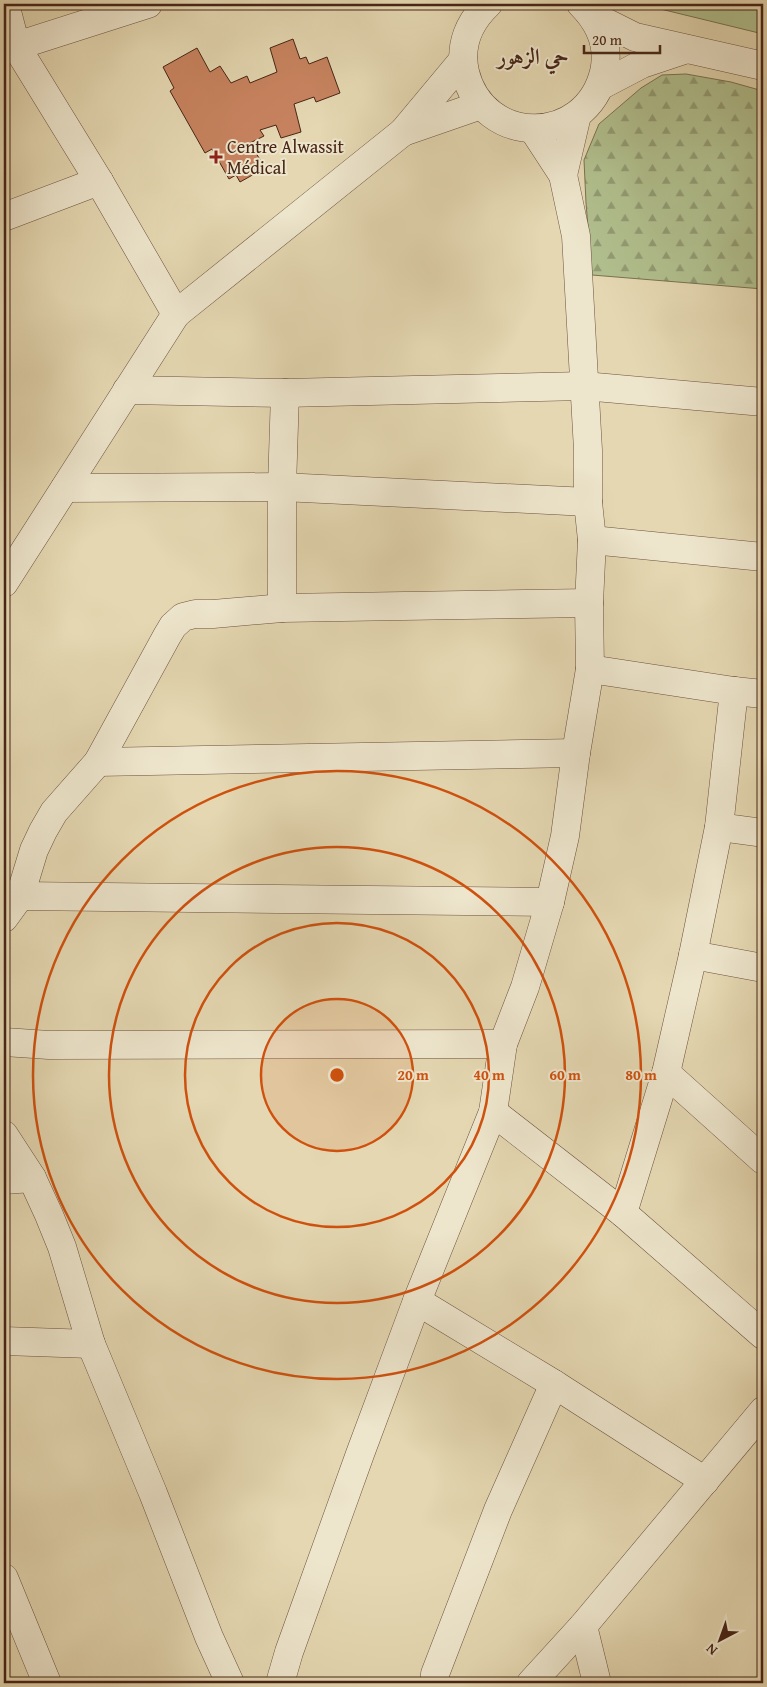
<svg xmlns="http://www.w3.org/2000/svg" width="767" height="1687" viewBox="0 0 767 1687" font-family="'Gentium Book Plus',Amiri,serif">
	<defs>
		<pattern id="forest-firs" width="22" height="20" patternUnits="userSpaceOnUse" patternTransform="scale(1.25)"><rect width="22" height="20" fill="#b1bf8e"/><path d="M5 1l3.5 6h-7zM16 11l3.5 6h-7z" fill="#929b73"/></pattern>
	</defs>
	<rect width="100%" height="100%" fill="#e4d7b1"/>
	<filter id="stains"><feTurbulence type="fractalNoise" baseFrequency=".004" numOctaves="4"/><feColorMatrix values="0 0 0 0 .2 0 0 0 0 .09 0 0 0 0 .02 0 0 0 .5 -.17"/></filter>
	<radialGradient id="worn" r=".72"><stop offset=".6" stop-color="#630" stop-opacity="0"/><stop offset="1" stop-color="#630" stop-opacity=".3"/></radialGradient>
	<path fill="url(#forest-firs)" stroke="#7c7252" d="M686,74l45,8 32,9v198l-171,-14 -6,-72 -2,-43 15,-36 42,-36 21,-13z"/>
	<path fill="#b1bf8e" stroke="#7c7252" d="M640,4h123v30z"/>
	<path fill="#c7835f" stroke="#472517" d="M293,39l7,20 6,-2 3,7 18,-7 13,36 -24,9 -2,-5 -20,7 7,28 -20,6 -5,-13 -16,5 4,6 -14,7 15,25 -25,14 -4,-7 -7,4 -17,-30 -7,4 -35,-62 4,-3 -11,-21 34,-19 13,24 10,-6 11,17 16,-7 3,7 27,-11 -7,-24z"/>
	<g fill="none" stroke-linecap="round" stroke-linejoin="round">
		<g stroke="#6e523e" stroke-width="29">
			<g id="minor">
				<path d="M5,4l11,42 83,135 77,133 227,-182 60,-72"/>
				<path d="M488,4c-19,18 -29,41 -23,68 18,75 121,75 139,0 6,-27 -4,-49 -23,-68"/>
				<path d="M593,16l42,21 128,29"/>
				<path d="M4,50l144,-46"/>
				<path d="M600,86l42,-22 45,-15"/>
				<path d="M403,132l78,-27"/>
				<path d="M563,175l14,-60"/>
				<path d="M4,217l95,-36"/>
				<path d="M127,390l158,3 299,-7 179,16"/>
				<path d="M65,488l217,-1 306,15"/>
				<path d="M592,540l171,17"/>
				<path d="M4,583l172,-269"/>
				<path d="M282,608v-121l3,-94"/>
				<path d="M590,669l144,22 29,3"/>
				<path d="M98,762l478,-9"/>
				<path d="M719,827l44,6"/>
				<path d="M20,896l530,6"/>
				<path d="M4,918l16,-22 14,-46 9,-19 11,-19 44,-50 69,-126 6,-10 10,-9 12,-3h18l69,-6 307,-5"/>
				<path d="M693,955l70,13"/>
				<path d="M4,1042l45,3 454,-1"/>
				<path d="M666,1073l97,87"/>
				<path d="M493,1112l130,101 140,122"/>
				<path d="M4,1135l28,43 17,37 13,32 29,97 62,149 56,144 21,46"/>
				<path d="M4,1180l28,-2"/>
				<path d="M623,1213l43,-140 27,-118 26,-128 15,-136"/>
				<path d="M417,1301l137,83 151,97"/>
				<path d="M4,1341l87,3"/>
				<path d="M4,1578l43,105"/>
				<path d="M583,1626l14,57"/>
				<path d="M280,1683l9,-31 71,-198 57,-153 76,-189 10,-68 22,-57 25,-85 15,-66 11,-83 14,-84 -1,-66 3,-63 -4,-38v-52l-12,-214 -13,-61 -30,-46"/>
				<path d="M434,1683l1,-9 63,-164 56,-126"/>
				<path d="M531,1683l52,-57 180,-215"/>
			</g>
		</g>
		<use href="#minor" stroke="#ede5cc" stroke-width="28"/>
	</g>
	<circle cx="337" cy="1075" r="76" fill="#d0510e" fill-opacity=".12"/>
	<g fill="none" stroke="#d0510e" stroke-width="2.5">
		<circle cx="337" cy="1075" r="76"/>
		<circle cx="337" cy="1075" r="152"/>
		<circle cx="337" cy="1075" r="228"/>
		<circle cx="337" cy="1075" r="304"/>
	</g>
	<path fill="#8f2418" stroke="#ede5cc" stroke-width="2" d="M213.5 149.5h5v5h5v5h-5v5h-5v-5h-5v-5h5z"/>
	<g text-anchor="middle" stroke-width="4" stroke-linejoin="round" paint-order="stroke">
		<g font-size="18" fill="#472517" stroke="#ede5cc" text-anchor="start">
			<text x="227" y="153">Centre Alwassit<tspan x="227" dy="21">Médical</tspan></text>
		</g>
		<g font-size="22" font-weight="bold" fill="#472517" stroke="#ede5cc">
			<text x="533" y="64">حي الزهور</text>
		</g>
	</g>
	<circle cx="337" cy="1075" r="8" fill="#d0510e" stroke="#ede5cc" stroke-width="2.5"/>
	<g font-size="15" text-anchor="middle" font-weight="bold" fill="#d0510e" stroke="#ede5cc" stroke-width="4" stroke-linejoin="round" paint-order="stroke">
		<text x="413" y="1080">20 m</text>
		<text x="489" y="1080">40 m</text>
		<text x="565" y="1080">60 m</text>
		<text x="641" y="1080">80 m</text>
	</g>
	<rect width="767" height="1687" fill="none" stroke="#e4d7b1" stroke-width="20"/>
	<rect x="5" y="5" width="757" height="1677" fill="none" stroke="#472517" stroke-width="2.5"/>
	<rect x="10" y="10" width="747" height="1667" fill="none" stroke="#472517"/>
	<g transform="translate(720 1640) rotate(221)" stroke="#ede5cc" stroke-width="4" paint-order="stroke">
	<path d="M0-4L9 19L0 12L-9 19Z" fill="#472517"/>
	<text y="-8" font-size="14" font-weight="bold" text-anchor="middle" fill="#472517">N</text>
	</g>
	<path d="M584 45v8h76v-8" fill="none" stroke="#472517" stroke-width="2.5"/>
	<text x="592" y="45" font-size="15" fill="#472517" stroke="#ede5cc" stroke-width="4" paint-order="stroke">20 m</text>
	<rect width="100%" height="100%" filter="url(#stains)"/>
	<rect width="100%" height="100%" fill="url(#worn)"/>
</svg>
